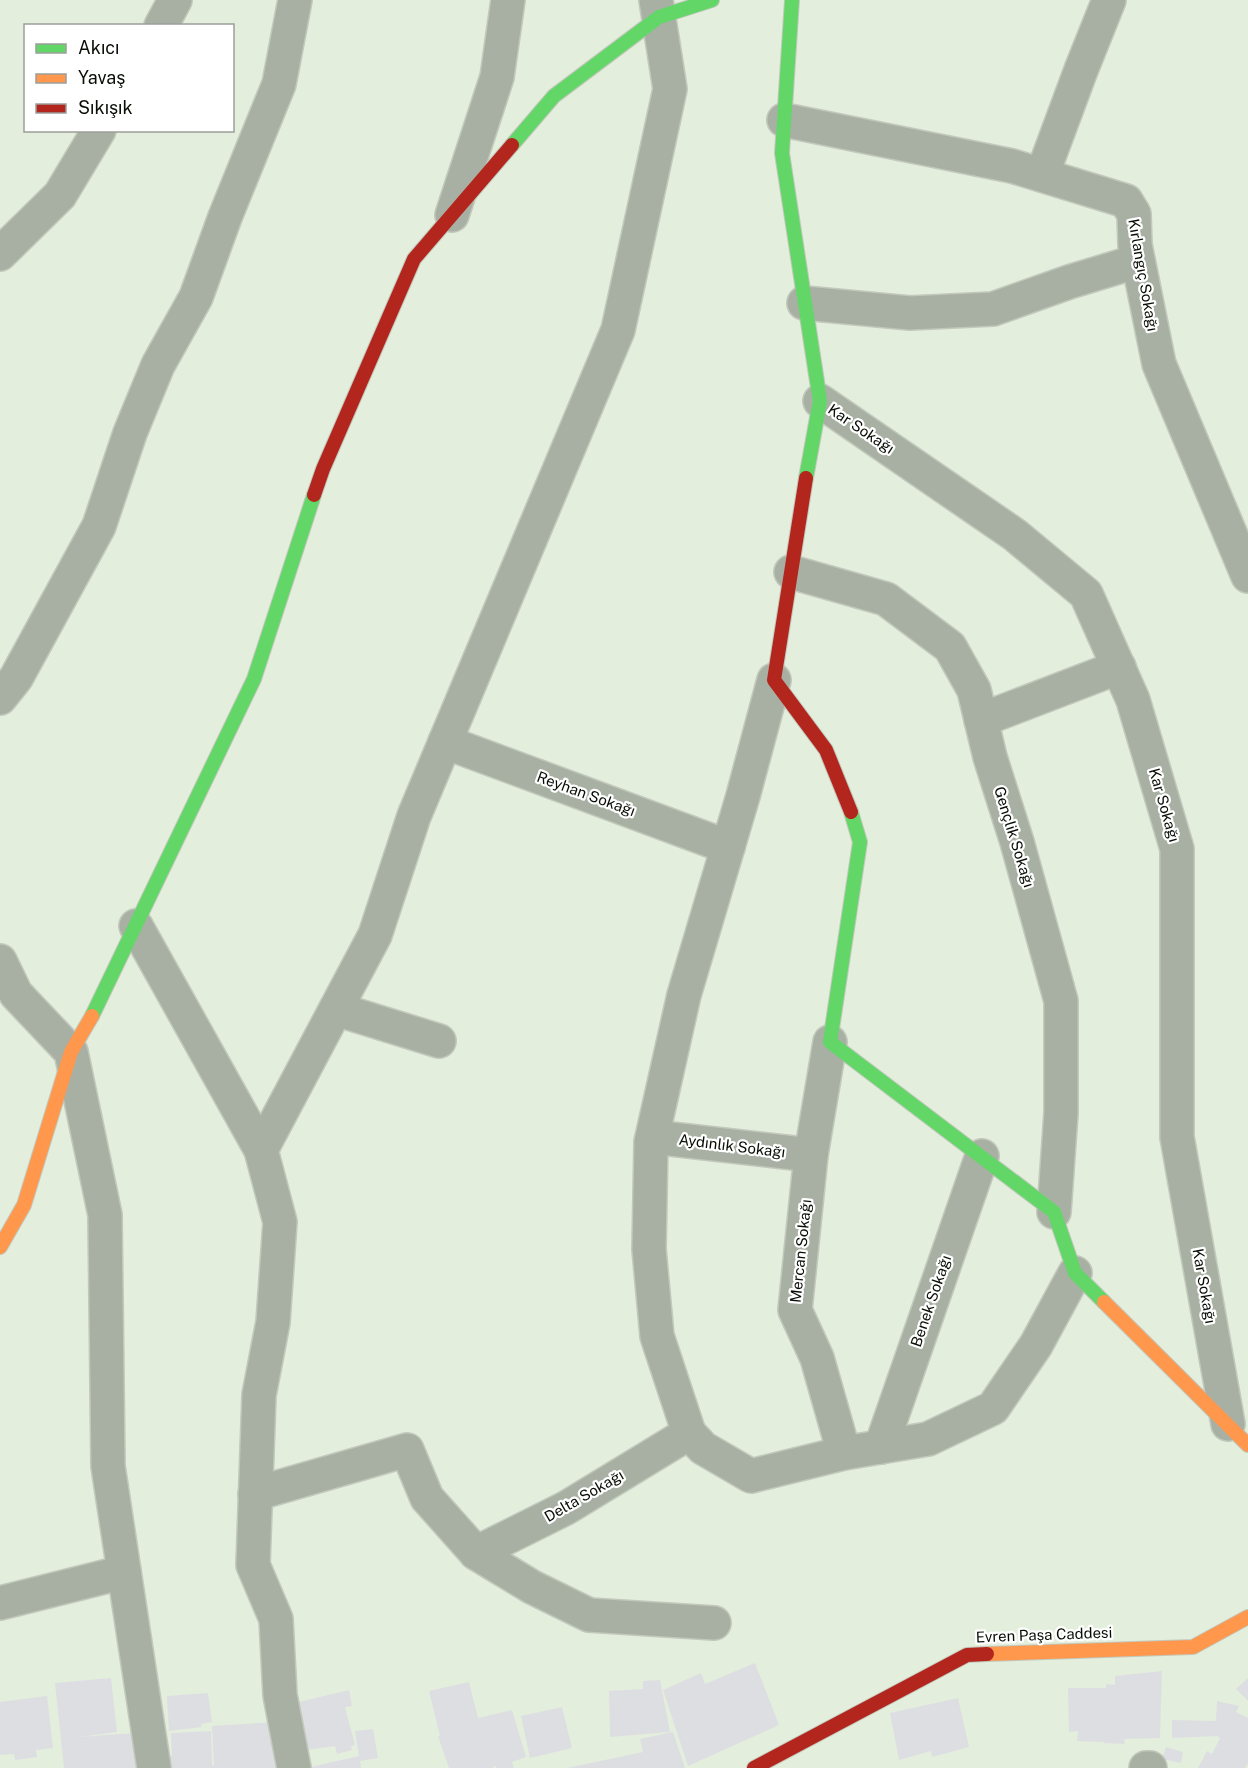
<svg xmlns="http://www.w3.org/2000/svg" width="1248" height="1768" viewBox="0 0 1248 1768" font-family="'Public Sans',sans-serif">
	<rect width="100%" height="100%" fill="#e4eedd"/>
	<g fill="#dddee2">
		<path d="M755,1663l24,62 -91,41 -25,-76 38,-17 4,11z"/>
		<path d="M1162,1671l-2,67 -36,1 1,5 -21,-1v-1l-27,-1 1,-10 -9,1 -1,-44h38v-4l9,1v-9z"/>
		<path d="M111,1678l6,54 -38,5 56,-4 3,35h-74l-9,-85z"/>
		<path d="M1248,1678v23l-12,-12z"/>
		<path d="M660,1680l10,52 -60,5 -1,-46 34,-2v-8z"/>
		<path d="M469,1682l9,36 34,-8 14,47 -14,5 2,6h-18l-1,-3 -2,3h-44l-11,-32h2l-11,-45z"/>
		<path d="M349,1690l3,16 -7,1 10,38 -4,1 1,4 -15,4 -2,-8 -28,4 -11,-46 3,-1v-1z"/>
		<path d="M208,1693l4,29 -11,2 1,3 -33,4 -2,-35z"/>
		<path d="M47,1696l6,52 -17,2 1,7 -22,3 -1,-6 -14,1v-53z"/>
		<path d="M958,1698l11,49 -37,10 -1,-6 -32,9 -9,-47z"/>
		<path d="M1217,1701l22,5 -3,6 12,6v45l-3,5h-47l9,-17 5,3 8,-16 -3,-2 -45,2v-18l44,1z"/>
		<path d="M562,1707l10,41 -42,10 -9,-42z"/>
		<path d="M274,1722l8,46h-119l-1,-12h10l-1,-23 40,-2 1,34h2l-2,-39z"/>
		<path d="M373,1729l5,29 -18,3 1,7h-55l53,-12 -4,-25z"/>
		<path d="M673,1732l12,36h-118l76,-16 -3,-13z"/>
		<path d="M1166,1747l17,5 -2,11 -19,-4z"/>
	</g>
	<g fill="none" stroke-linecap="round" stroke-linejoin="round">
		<g stroke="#c2c8bc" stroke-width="36">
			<g id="street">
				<path d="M161,26l14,-26"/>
				<path d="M784,120l228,46 114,35 8,13 1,31 24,119 89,212"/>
				<path d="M1042,175l39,-105 28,-70"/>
				<path d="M452,215l45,-138 11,-77"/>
				<path d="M0,254l60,-59 39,-65"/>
				<path d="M804,303l106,10 83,-4 76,-27 69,-21"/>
				<path d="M820,401l195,134 71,59 47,106 44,149v288l51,287"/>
				<path d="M791,572l95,27 64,48 24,43 16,67 27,85 44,159v112l-7,99"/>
				<path d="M774,680l-31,116 -59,199 -33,147 -2,107 8,87 32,97 14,15 48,28 93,-23 84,-14 65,-31 43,-63 39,-72"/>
				<path d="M0,698l16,-20 83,-152 31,-93 28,-68 38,-68 29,-80 54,-133 16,-84"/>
				<path d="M981,720l138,-53"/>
				<path d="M445,742l283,105"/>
				<path d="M136,926l125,224 19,72 -7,100 -14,73 -6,170 23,54 4,76 14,73"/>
				<path d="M0,961l16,33 55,58 34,163 3,251 46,302"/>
				<path d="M336,1009l103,32"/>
				<path d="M830,1042l-19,113 -16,155 22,48 27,95"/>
				<path d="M653,1137l158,18"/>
				<path d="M261,1150l114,-215 39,-119 204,-486 52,-241 -14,-89"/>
				<path d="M881,1447l101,-291"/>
				<path d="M255,1494l152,-44 20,48 49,55 56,34 57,28 125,8"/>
				<path d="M476,1553l90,-45 123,-75"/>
				<path d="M0,1603l124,-31"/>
				<path d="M1146,1768h4"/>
			</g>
		</g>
		<g stroke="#c2c8bc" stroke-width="16">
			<g id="fast">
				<path d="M792,0l-10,153 38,248 -14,77"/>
				<path d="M512,145l42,-49 105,-79 53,-17"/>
				<path d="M851,812l9,30 -30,200 224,170 21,61 29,29"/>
				<path d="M92,1016l162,-337 60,-184"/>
			</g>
		</g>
		<g stroke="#c2c8bc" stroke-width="16">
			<g id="slow">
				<path d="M0,1247l24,-42 47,-153 21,-36"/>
				<path d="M1104,1302l144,143"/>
				<path d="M987,1654l206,-7 55,-30"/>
			</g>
		</g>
		<g stroke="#c2c8bc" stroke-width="16">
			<g id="jam">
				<path d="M806,478l-32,202 52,70 25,62"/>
				<path d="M314,495l9,-26 91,-210 98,-114"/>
				<path d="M754,1768l213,-113 20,-1"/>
			</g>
		</g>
		<use href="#street" stroke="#a8b0a4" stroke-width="33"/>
		<use href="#fast" stroke="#63d668" stroke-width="14"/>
		<use href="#slow" stroke="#ff974d" stroke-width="14"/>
		<use href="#jam" stroke="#b3261e" stroke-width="14"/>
	</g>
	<g text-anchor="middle" stroke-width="4.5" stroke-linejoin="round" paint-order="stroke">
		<g font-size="15" fill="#080d05" stroke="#fff">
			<text transform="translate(1143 275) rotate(80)" y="5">Kırlangıç Sokağı</text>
			<text transform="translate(861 429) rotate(34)" y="5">Kar Sokağı</text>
			<text transform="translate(586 794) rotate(20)" y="5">Reyhan Sokağı</text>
			<text transform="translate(1164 805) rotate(74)" y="5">Kar Sokağı</text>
			<text transform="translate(1014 837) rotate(73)" y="5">Gençlik Sokağı</text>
			<text transform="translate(732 1146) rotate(7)" y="5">Aydınlık Sokağı</text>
			<text transform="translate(801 1251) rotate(-84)" y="5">Mercan Sokağı</text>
			<text transform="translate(1204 1286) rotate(80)" y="5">Kar Sokağı</text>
			<text transform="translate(931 1301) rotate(-71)" y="5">Benek Sokağı</text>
			<text transform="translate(584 1496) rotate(-30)" y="5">Delta Sokağı</text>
			<text transform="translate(1044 1635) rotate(-2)" y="5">Evren Paşa Caddesi</text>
		</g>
	</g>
	<rect x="24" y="24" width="210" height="108" fill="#ffffff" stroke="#9c9e9b" stroke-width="1.5"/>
	<rect x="36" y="44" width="30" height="9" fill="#63d668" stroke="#9c9e9b" stroke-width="1.5"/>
	<text x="78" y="54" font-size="18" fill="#080d05">Akıcı</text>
	<rect x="36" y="74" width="30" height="9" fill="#ff974d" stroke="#9c9e9b" stroke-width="1.5"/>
	<text x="78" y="84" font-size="18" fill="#080d05">Yavaş</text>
	<rect x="36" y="104" width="30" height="9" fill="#b3261e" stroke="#9c9e9b" stroke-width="1.5"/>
	<text x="78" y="114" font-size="18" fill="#080d05">Sıkışık</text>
</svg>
